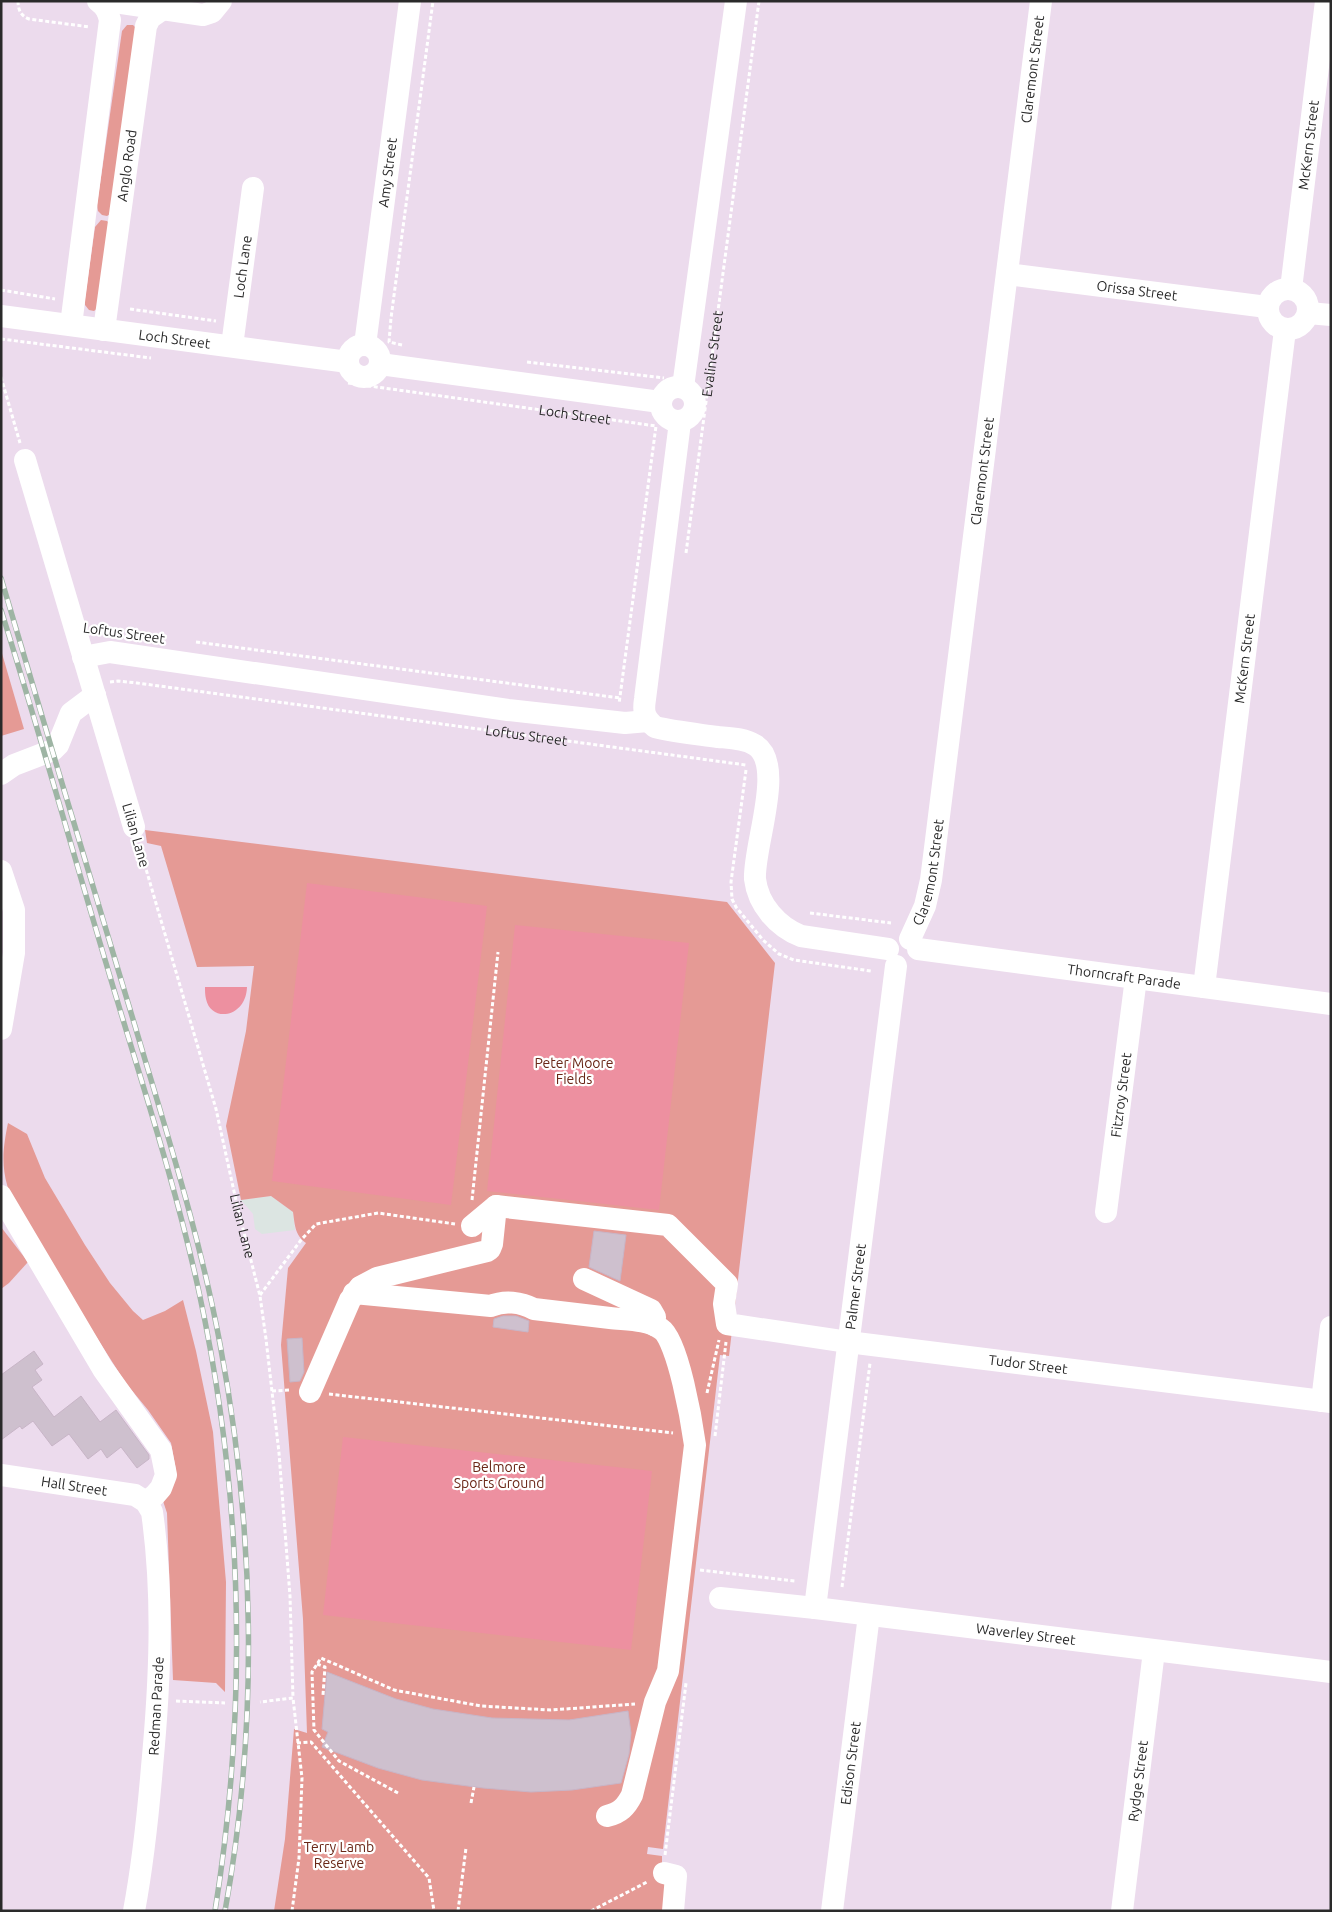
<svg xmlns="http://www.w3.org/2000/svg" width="1332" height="1912" viewBox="0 0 1332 1912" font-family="Ubuntu,sans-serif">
	<rect width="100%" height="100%" fill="#ecdbed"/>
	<path fill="#dce5e2" d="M271,1196l22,16 2,18 -33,4 -7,-5 -2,-15 -12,-14z"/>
	<g fill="#e59a95">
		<path d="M127,25h6l3,3 -24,185 -5,3 -5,-1 -4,-4 -1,-6 25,-174z"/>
		<path d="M101,220l6,1 2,2 -10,84 -5,4 -5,-1 -4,-5v-6l10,-72z"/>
		<path d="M1,650l23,79 -23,7z"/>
		<path d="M145,830l582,72 48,61 -46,393 -9,-1 -57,494 -15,-2 -1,7 15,2v8l8,1 -5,46h-391l11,-72 9,-110 13,4 -4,-114 -22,-274 7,-77 18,-25c-11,-8 -11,-17 -13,-31l-22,-16 -30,4 -15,-74 20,-95 8,-65 -57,1 -36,-121 -14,-3z"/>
		<path d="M8,1123l19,11 18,44 40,67 25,38 23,28 10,9 22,-9 18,-11 13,51 17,81 13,150 -1,110 -9,-9 -43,-3 -6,-167 -4,-12 13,-31 -5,-27 -23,-33 -23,-28 -106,-167c-17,-35 -19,-54 -11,-92z"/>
		<path d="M1,1227l27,35 -19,21 -8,6z"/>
	</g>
	<g fill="#ed90a0">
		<path d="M307,883l180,23 -36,299 -179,-24z"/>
		<path d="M515,925l174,18 -30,267 -172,-19z"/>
		<path d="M205,987h42c-1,31 -36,36 -41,12 -1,-4 -1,-8 -1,-12z"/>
		<path d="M343,1437l309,34 -21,179 -308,-35z"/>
	</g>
	<g fill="#cec0ce" stroke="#c8b5c7">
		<path d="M594,1231l32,4 -6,46 -31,-14z"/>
		<path d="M503,1316h13l13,5 -1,11 -35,-5 1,-8z"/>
		<path d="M302,1338l2,34 -4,9 -10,1 -3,-43z"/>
		<path d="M34,1351l9,13 -8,6 7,10 -10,7 22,30 27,-21 19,26 16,-12 33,45v4l-12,9 -16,-21 -14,11 -6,-9 -13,10 -19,-25 -17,12 -19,-25 -11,8 -2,-3 -19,14v-65z"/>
		<path d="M327,1672l69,27 37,10 59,9 77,2 59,-9 3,22 -2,21 -8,29 -49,7 -41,2 -48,-4 -61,-8 -44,-12 -56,-21 6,-15 -6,-3z"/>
	</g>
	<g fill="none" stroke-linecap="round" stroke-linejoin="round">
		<g stroke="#fff" stroke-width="3" stroke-dasharray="4 2.5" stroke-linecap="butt">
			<path d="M18,1c0,9 3,15 11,18l61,8"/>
			<path d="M1,290l54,9"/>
			<path d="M130,309l86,12"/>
			<path d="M1,339l150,19"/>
			<path d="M402,345l-13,-3 2,-24 42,-317"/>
			<path d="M527,362l137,16"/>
			<path d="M1,377l19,66"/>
			<path id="s1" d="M348,383l308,43 -37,278"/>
			<path id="s2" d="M686,553l73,-552"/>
			<path d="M95,629l13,2"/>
			<path d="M196,642l424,56"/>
			<path id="s3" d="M110,682l8,-1 19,2 609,82"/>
			<path d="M746,770l-15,112 1,17 4,8 27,33 16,14 15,6 77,11"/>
			<path id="s4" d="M139,845l77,264 21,96 23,91 6,43 13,114 11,143 3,102 -33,4"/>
			<path d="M810,913l81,10"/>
			<path d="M472,1200l26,-248"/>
			<path d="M260,1295l41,-55 15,-16 62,-11 77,11"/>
			<path d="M272,1391l19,-1"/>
			<path d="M707,1393l12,-53"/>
			<path d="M329,1394l344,39"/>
			<path d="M715,1436l11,-94"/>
			<path d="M700,1570l95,11"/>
			<path d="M842,1587l28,-224"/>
			<path d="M317,1664l8,3 -2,28"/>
			<path d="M176,1701l49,2"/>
			<path d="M297,1743l14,-1 118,136 5,33"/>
			<path d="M398,1793l-59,-32 -25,-31 -2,-58 9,-14 73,32 87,16 70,4 84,-6"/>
			<path d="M471,1803l3,-16"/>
			<path d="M665,1855l21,-172"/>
			<path d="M292,1911l7,-53 3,-80 -9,-80"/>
			<path d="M458,1911l8,-63"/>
			<path d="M591,1911l56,-29"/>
		</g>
		<g stroke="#fff" stroke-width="22">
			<path d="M108,1l95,14 9,-3 9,-11"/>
			<path id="s5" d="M1007,274l260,33"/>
			<circle cx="1288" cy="309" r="20"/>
			<path id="s6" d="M1291,289l35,-288"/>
			<path d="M1308,313l23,2"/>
			<path id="s7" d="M1,316l347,46"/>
			<path d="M71,325l39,-305c-2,-8 -4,-13 -12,-19"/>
			<path id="s8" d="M104,330l42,-304 4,-8 13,-9"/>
			<path id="s9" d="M365,345l45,-344"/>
			<circle cx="364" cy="361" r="16"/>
			<path id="s10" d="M232,346l21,-158"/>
			<path d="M380,364l280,38"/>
			<circle cx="678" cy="404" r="17"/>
			<path d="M683,387l53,-386"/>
			<path d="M680,422l-35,277c-2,13 -1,19 10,28 20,5 42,7 63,10 12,1 26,1 37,8 31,19 -2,102 0,134 3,26 23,48 46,57l87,13"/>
			<path d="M25,460l109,367"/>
			<path d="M83,657l27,-5 398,58 117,13 23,-2"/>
			<path d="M1,774l13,-9 39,-15 5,-5 13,-32 24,-18"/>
			<path d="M1,871l13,39v43l-13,76"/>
			<path id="s11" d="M910,939l15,-33 6,-26 110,-879"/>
			<path id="s12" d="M918,949l413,55"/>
			<path id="s13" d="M1204,987l81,-657"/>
			<path d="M1,1196l102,173 58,81 5,25 -5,13 -6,7 -9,7"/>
			<path id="s14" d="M1106,1212l30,-234"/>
			<path id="s15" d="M472,1226l24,-20 172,19 59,59 -3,20 3,20 121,18 483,60"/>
			<path d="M584,1279l67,31 4,7 -1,8"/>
			<path d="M354,1293l137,13c13,-6 30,-4 43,3 25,3 50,6 76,9 16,2 37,1 51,11 17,11 31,94 34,116l-27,226 -13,31 -23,93c-6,12 -12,18 -25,21"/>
			<path d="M310,1392l40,-92 10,-13 17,-9 110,-27 3,-2 2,-5 4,-38"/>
			<path d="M1322,1401l9,-74"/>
			<path id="s16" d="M1,1475l134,20 11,7 6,10c12,84 8,170 0,255 -4,48 -9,96 -18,144"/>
			<path id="s17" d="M720,1598l95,10 516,64"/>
			<path id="s18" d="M815,1608l81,-642"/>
			<path d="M664,1873l12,3 -3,35"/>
			<path id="s19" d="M832,1911l37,-296"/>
			<path id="s20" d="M1122,1911l32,-260"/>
		</g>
		<g stroke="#9eb5a4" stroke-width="5.5">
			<g id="rail">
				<path d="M1,578c44,150 89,298 134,448 31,105 65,210 85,318 35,185 39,381 5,567"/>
				<path d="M1,610c37,117 70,236 105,353 32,109 69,218 93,329 44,204 49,413 16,619"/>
			</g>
		</g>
		<use href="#rail" stroke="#fff" stroke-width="4" stroke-dasharray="11" stroke-linecap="butt"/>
	</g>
	<g text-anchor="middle" stroke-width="4.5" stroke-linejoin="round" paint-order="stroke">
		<g font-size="14" fill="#2a2a2a" stroke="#fff">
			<text dy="5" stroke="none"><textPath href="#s11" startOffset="880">Claremont Street</textPath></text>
			<text dy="5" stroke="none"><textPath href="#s6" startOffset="145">McKern Street</textPath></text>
			<text dy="5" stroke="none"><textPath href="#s8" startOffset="166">Anglo Road</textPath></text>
			<text dy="5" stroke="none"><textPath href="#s9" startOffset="174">Amy Street</textPath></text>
			<text dy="5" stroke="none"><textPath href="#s10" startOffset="80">Loch Lane</textPath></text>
			<text dy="5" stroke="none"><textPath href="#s5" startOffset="131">Orissa Street</textPath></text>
			<text dy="5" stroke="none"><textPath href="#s7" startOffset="175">Loch Street</textPath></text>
			<text dy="5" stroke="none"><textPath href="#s2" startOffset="201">Evaline Street</textPath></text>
			<text dy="5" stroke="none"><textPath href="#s1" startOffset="229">Loch Street</textPath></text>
			<text dy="5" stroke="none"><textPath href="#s11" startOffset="475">Claremont Street</textPath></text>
			<text transform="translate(124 633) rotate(8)" y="5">Loftus Street</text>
			<text dy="5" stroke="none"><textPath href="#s13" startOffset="331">McKern Street</textPath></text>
			<text dy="5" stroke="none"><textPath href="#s3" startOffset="420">Loftus Street</textPath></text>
			<text transform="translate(136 835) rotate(74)" y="5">Lilian Lane</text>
			<text dy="5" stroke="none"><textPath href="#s11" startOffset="70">Claremont Street</textPath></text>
			<text dy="5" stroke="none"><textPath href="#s12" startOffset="208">Thorncraft Parade</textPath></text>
			<text dy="5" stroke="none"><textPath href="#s14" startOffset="118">Fitzroy Street</textPath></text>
			<text dy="5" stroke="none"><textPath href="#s4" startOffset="395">Lilian Lane</textPath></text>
			<text dy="5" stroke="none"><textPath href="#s18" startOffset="324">Palmer Street</textPath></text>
			<text dy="5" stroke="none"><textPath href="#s15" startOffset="632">Tudor Street</textPath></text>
			<text dy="5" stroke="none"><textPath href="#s16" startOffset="74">Hall Street</textPath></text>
			<text dy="5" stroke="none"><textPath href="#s17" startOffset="308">Waverley Street</textPath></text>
			<text transform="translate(156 1706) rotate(-87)" y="5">Redman Parade</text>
			<text dy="5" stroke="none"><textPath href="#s19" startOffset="149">Edison Street</textPath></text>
			<text dy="5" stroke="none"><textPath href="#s20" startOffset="131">Rydge Street</textPath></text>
		</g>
		<g font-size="14" fill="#6a2717" stroke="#fff">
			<text x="574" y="1068">Peter Moore<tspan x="574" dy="16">Fields</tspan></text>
			<text x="499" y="1472">Belmore<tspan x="499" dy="16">Sports Ground</tspan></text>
			<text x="339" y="1852">Terry Lamb<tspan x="339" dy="16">Reserve</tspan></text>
		</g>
	</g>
	<rect width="1332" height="1912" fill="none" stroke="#2a2a2a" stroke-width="5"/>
</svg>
